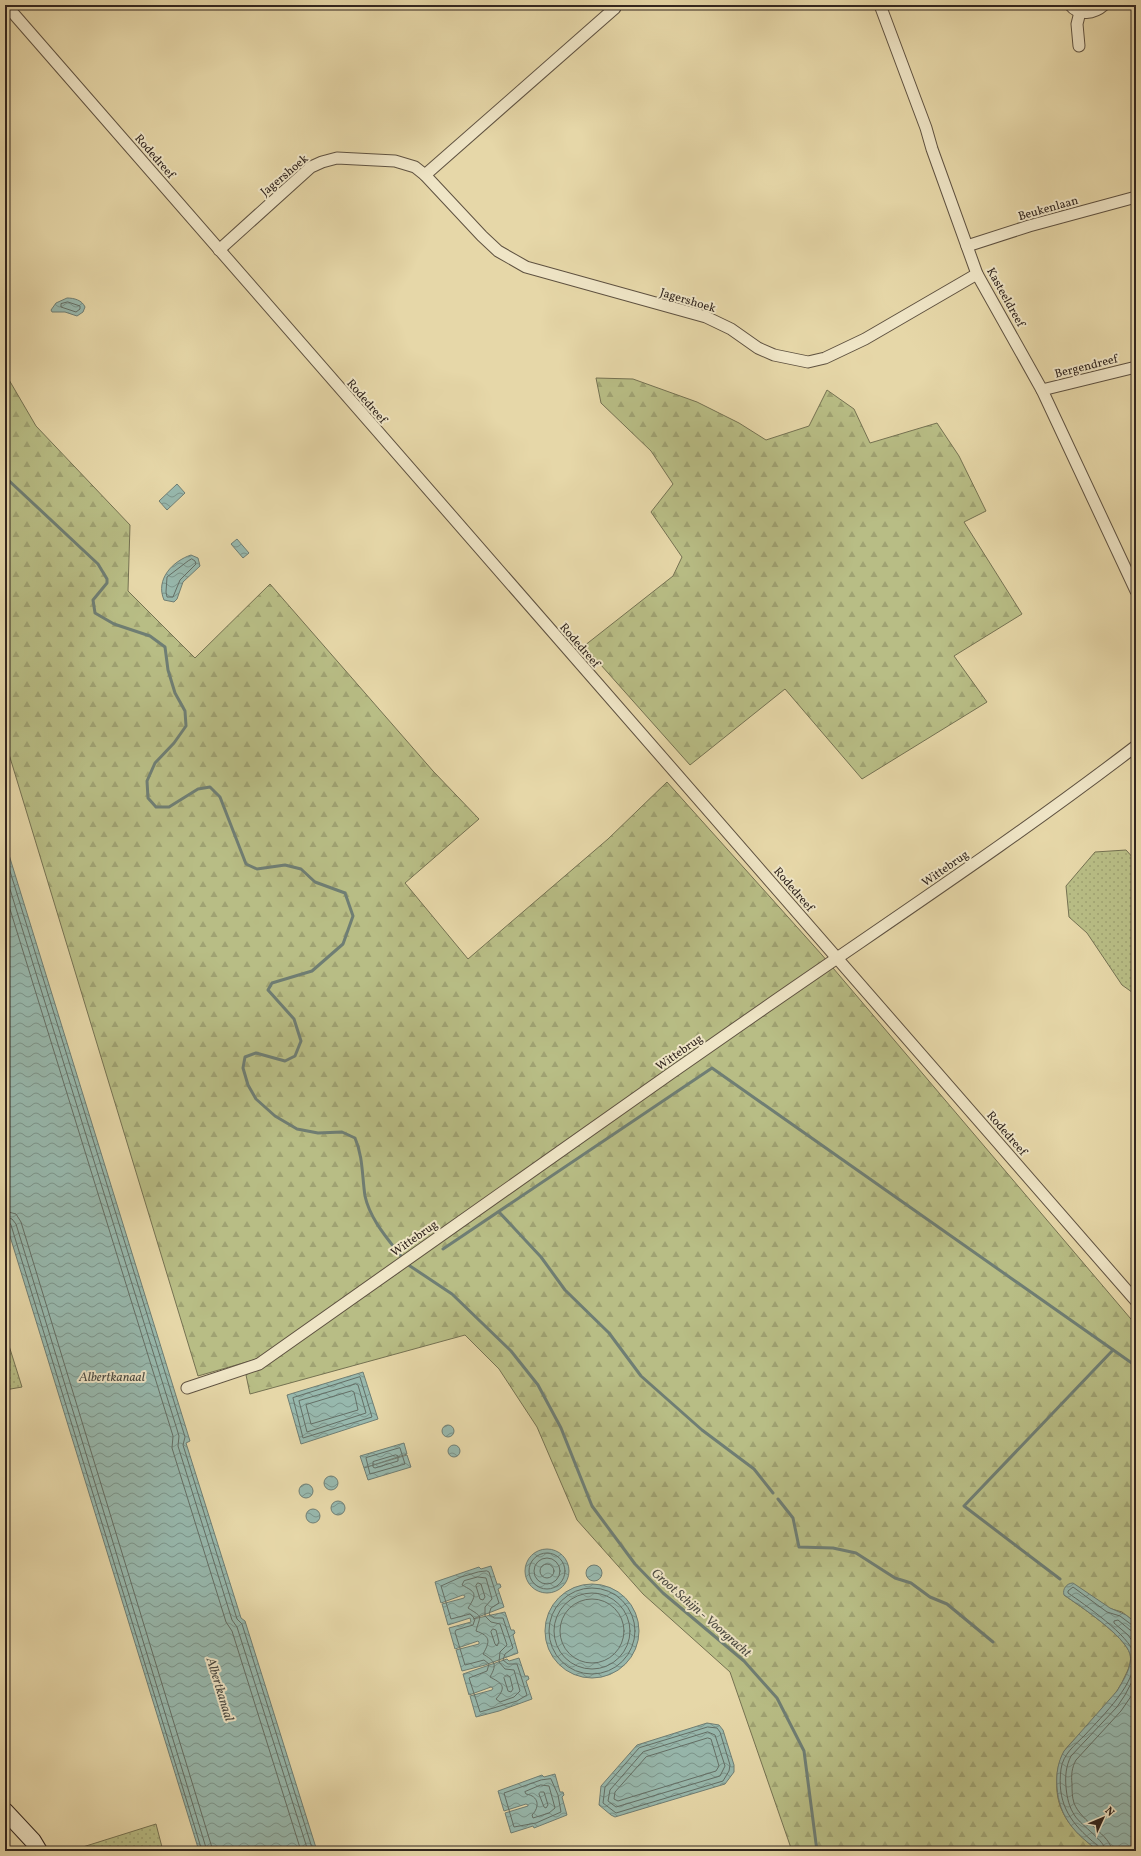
<svg xmlns="http://www.w3.org/2000/svg" width="1141" height="1856" viewBox="0 0 1141 1856" font-family="Vollkorn,serif">
	<defs>
		<pattern id="grass-dots" width="8" height="8" patternUnits="userSpaceOnUse"><rect width="8" height="8" fill="#b8bd85"/><path d="M2 2h.1M6 6h.1" fill="none" stroke="#9fa272" stroke-width="1.8" stroke-linecap="round"/></pattern>
		<pattern id="forest-firs" width="22" height="20" patternUnits="userSpaceOnUse"><rect width="22" height="20" fill="#b8bd85"/><path d="M5 1l3.5 6h-7zM16 11l3.5 6h-7z" fill="#9fa272"/></pattern>
		<pattern id="water-waves" width="16" height="10" patternUnits="userSpaceOnUse"><rect width="16" height="10" fill="#97b8ad"/><path d="M0 5q4-4 8 0t8 0" fill="none" stroke="#7c958c"/></pattern>
	</defs>
	<rect width="100%" height="100%" fill="#e6d7a8"/>
	<filter id="stains"><feTurbulence type="fractalNoise" baseFrequency=".005" numOctaves="4"/><feColorMatrix values="0 0 0 0 .2 0 0 0 0 .09 0 0 0 0 .02 0 0 0 .5 -.17"/></filter>
	<radialGradient id="worn" r=".72"><stop offset=".6" stop-color="#630" stop-opacity="0"/><stop offset="1" stop-color="#630" stop-opacity=".3"/></radialGradient>
	<g fill="url(#grass-dots)" stroke="#757252">
		<path d="M1126,850l10,11v134l-14,-10 -35,-52 -18,-16 -3,-31 29,-34z"/>
		<path d="M5,1333l17,54 -17,3z"/>
		<path d="M156,1824l7,27h-93z"/>
	</g>
	<g fill="url(#forest-firs)" stroke="#757252">
		<path d="M5,373l31,53 94,99 -2,66 67,67 75,-74 163,187 46,48 -74,64 63,76 140,-120 59,-57 155,173 314,370v298l-14,-11 -58,-17c17,12 60,40 66,59 2,6 -1,14 -4,20 -10,24 -29,42 -46,60 -6,6 -13,12 -16,18 -7,13 -8,25 -7,39 2,26 21,45 42,60h-307l-62,-179 -87,-78 -66,-74 -40,-93 -38,-58 -34,-34 -215,59 -4,-19 155,-104 -8,-8 -136,96 -59,17 -193,-635z"/>
		<path d="M596,378l37,1 64,23 42,21 27,17 43,-14 18,-36 27,19 16,34 67,-20 22,33 27,55 -22,11 58,92 -68,42 33,46 -125,77 -77,-90 -95,76 -106,-119 89,-70 9,-19 -31,-45 22,-28 -22,-33 -50,-48z"/>
	</g>
	<g fill="url(#water-waves)" stroke="#6f7e74">
		<path d="M67,298c7,0 15,2 18,9l-2,5 -6,4 -12,-4h-13l-1,-2 5,-7z"/>
		<path d="M177,484l8,9 -18,17 -8,-9z"/>
		<path d="M237,539l12,14 -6,5 -12,-14z"/>
		<path d="M191,555l7,3 2,8 -17,16 -6,17 -3,3 -10,-2c-9,-21 9,-39 27,-45z"/>
		<path d="M5,842l185,599 -4,2 55,175 4,3 72,230h-118l-194,-631z"/>
		<path d="M363,1372l15,47 -77,25 -14,-49z"/>
		<circle cx="448" cy="1431" r="6"/>
		<path d="M404,1443l3,11 -43,14 -4,-12z"/>
		<circle cx="454" cy="1451" r="6"/>
		<path d="M407,1455l4,12 -43,13 -4,-12z"/>
		<circle cx="331" cy="1483" r="7"/>
		<circle cx="306" cy="1491" r="7"/>
		<circle cx="338" cy="1508" r="7"/>
		<circle cx="313" cy="1516" r="7"/>
		<circle cx="547" cy="1571" r="22"/>
		<circle cx="594" cy="1573" r="8"/>
		<path d="M491,1566l6,18h3l1,3 -3,2 6,18 -31,12 32,-7 6,18h3l1,3 -2,2 5,18 -33,12 -23,6 -6,-21 23,-6v-2l-1,-1 -23,8 -6,-21 22,-6 -1,-4 -22,7 -6,-21 22,-6 1,-2 -2,-1 -22,8 -6,-21 44,-15 2,2z"/>
		<path d="M1073,1583l37,25 16,7 10,8v228h-37c-24,-17 -40,-34 -42,-64 -1,-14 1,-25 7,-36l53,-60c6,-10 16,-25 13,-37 -5,-18 -50,-48 -66,-59 -2,-6 3,-12 9,-12z"/>
		<circle cx="592" cy="1631" r="47"/>
		<path d="M519,1658l6,18h3l1,3 -3,2 6,18 -33,12 -23,6 -6,-21 22,-6 1,-2 -2,-1 -22,8 -6,-21 44,-15 2,2z"/>
		<path d="M707,1723l12,2 4,5 11,35v7l-9,12 -110,33 -4,-2 -12,-10 2,-19 36,-41z"/>
		<path d="M555,1774l5,18h3l1,3 -2,2 5,18 -33,13 -1,-2 -22,7 -6,-20 23,-7v-1l-2,-1 -22,7 -6,-20 44,-16 2,2z"/>
	</g>
	<g fill="none" stroke-linecap="round" stroke-linejoin="round">
		<g stroke="#646f66" stroke-width="1">
			<path d="M68,302l12,4v3l-4,3 -15,-5v-3z"/>
			<path d="M192,559l3,2 1,3 -16,16 -7,17h-6l-1,-5 1,-15 21,-16z"/>
			<path d="M5,855l180,582 -2,8 54,174 5,5 71,227"/>
			<path d="M5,873l174,563 -1,10 54,174 5,7 71,224"/>
			<path d="M5,893l168,543 -1,12 54,174 6,9 69,220"/>
			<path d="M5,1211l11,3 5,8 192,629"/>
			<path d="M5,1217l7,2 4,5 191,627"/>
			<path d="M5,1222h4l2,3 191,626"/>
			<path d="M360,1377l12,40 -69,21 -10,-40z"/>
			<path d="M356,1384l2,1 8,28 -59,19 -8,-31z"/>
			<path d="M352,1391l2,1 4,18 -47,14 -5,-19z"/>
			<path d="M400,1448l5,16 -35,10 -4,-16z"/>
			<path d="M396,1455l2,1v5l-23,7 -2,-1v-5z"/>
			<circle cx="547" cy="1571" r="18"/>
			<circle cx="547" cy="1571" r="13"/>
			<circle cx="547" cy="1571" r="7"/>
			<path d="M487,1571l2,1 10,31 -8,5 -2,6 5,4h9l10,30 -8,6 -2,6 5,4h9l10,31 -10,6 -37,11 -11,-34 18,-7 2,-7 -5,-4 -19,5 -10,-33 1,-2 17,-5 2,-6 -5,-5 -19,5 -10,-33 20,-9 17,-5z"/>
			<path d="M478,1577l8,1 6,21 -7,8v9l6,6 9,2 7,21 -7,7 -1,10 6,7 9,1 6,21 -6,6 -14,5 -4,-3c12,-13 5,-16 -6,-22 8,-14 4,-16 -7,-23 7,-12 8,-18 -7,-23 4,-16 8,-13 -8,-23 10,-15 7,-16 -6,-23l2,-4z"/>
			<path d="M478,1583l3,1 4,13 -2,3 -3,-1 -4,-13z"/>
			<circle cx="592" cy="1631" r="43"/>
			<circle cx="592" cy="1631" r="38"/>
			<circle cx="592" cy="1631" r="32"/>
			<path d="M493,1629l3,1 3,12 -2,4 -2,-2 -4,-12z"/>
			<path d="M1136,1631l-6,-1 -12,-10 -4,1v2l14,12 8,11"/>
			<path d="M507,1675l3,2 3,12 -2,3 -3,-1 -4,-13z"/>
			<path d="M708,1727l9,1 3,4 10,33 -1,6 -6,10 -107,32 -13,-10 2,-16 34,-39z"/>
			<path d="M708,1732l7,3 10,31 -5,10 -104,31 -8,-6 2,-11 33,-38z"/>
			<path d="M708,1738l3,1 8,27 -3,5 -98,30 -4,-2 1,-7 31,-35z"/>
			<path d="M551,1779l7,16 3,17 -25,11 -22,4 -10,-34 37,-13z"/>
			<path d="M541,1785l8,1 6,22 -6,5 -16,5 -1,-3c8,-8 7,-19 -6,-21l-1,-2z"/>
			<path d="M541,1792h3l4,13 -2,3 -2,-1 -5,-13z"/>
			<path d="M1101,1851c-1,-6 -6,-7 -10,-11 -23,-20 -34,-39 -30,-71 2,-15 14,-24 24,-34 17,-19 54,-53 49,-81 -4,-18 -50,-50 -66,-61v-2l5,-4 34,25 13,4 12,9 4,1"/>
			<path d="M1106,1851c-1,-10 -24,-25 -31,-35 -6,-9 -8,-18 -9,-29 -1,-11 0,-21 5,-31l46,-49 8,-12 11,-21"/>
			<path d="M1112,1851c-1,-16 -31,-29 -38,-48 -2,-6 -2,-13 -2,-19 -1,-9 0,-17 4,-24l45,-49 15,-22"/>
		</g>
		<g stroke="#6f7e74" stroke-width="3">
			<path d="M5,477l93,87 9,15v4l-14,17 2,13 19,11 36,12 15,11 3,23 7,23 10,18 1,15 -12,17 -19,20 -8,18 1,17 8,9h13l29,-18 12,-2 10,10 26,67 11,5 28,-4 16,4 14,13 30,11 8,23 -10,28 -31,27 -40,12 -4,7 26,29 7,22 -6,15 -10,5 -29,-8 -11,4 -2,11 5,17 8,14 19,17 22,13 21,4 24,-1 13,6c8,18 7,38 10,58 5,23 22,42 36,60"/>
			<path d="M499,1212l42,45 24,33 44,43 32,43 61,54 52,39 19,24"/>
			<path d="M443,1249l269,-181 424,298"/>
			<path d="M407,1264l45,30 59,57 27,34 23,43 31,78 43,58 28,29 81,68 33,37 27,53 13,100"/>
			<path d="M778,1499l15,19 6,29 34,1 23,5 39,25 16,5 19,14 17,7 46,38"/>
			<path d="M1060,1579l-96,-73 149,-156"/>
		</g>
		<g stroke="#5f5241" stroke-width="13">
			<g id="street">
				<path d="M6,5l1130,1296"/>
				<path d="M880,5l46,123 6,21 45,125 65,116 94,201"/>
				<path d="M1070,5c9,11 24,9 34,0"/>
				<path d="M1079,46l-2,-22 3,-12"/>
				<path d="M425,175l190,-167"/>
				<path d="M967,246l62,-20 107,-29"/>
				<path d="M219,250l92,-83 11,-5 15,-4 58,3 20,6 10,8 57,61 16,15 28,16 180,50 25,12 27,19 16,7 34,7 17,-4 40,-19 112,-65"/>
				<path d="M1042,390l94,-23"/>
				<path d="M187,1388l72,-24c168,-119 337,-239 507,-357 124,-86 250,-169 370,-261"/>
			</g>
		</g>
		<g stroke="#32261f" stroke-width="18">
			<path id="secondary" d="M5,1811l28,30 6,10"/>
		</g>
		<use href="#street" stroke="#efe5c6" stroke-width="11"/>
		<use href="#secondary" stroke="#efe5c6" stroke-width="16"/>
	</g>
	<g text-anchor="middle" stroke-width="4" stroke-linejoin="round" paint-order="stroke">
		<g font-size="12" fill="#32261f" stroke="#efe5c6">
			<text transform="translate(155 156) rotate(49)" y="4">Rodedreef</text>
			<text transform="translate(284 175) rotate(-40)" y="4">Jagershoek</text>
			<text transform="translate(1048 208) rotate(-16)" y="4">Beukenlaan</text>
			<text transform="translate(1006 297) rotate(61)" y="4">Kasteeldreef</text>
			<text transform="translate(688 300) rotate(17)" y="4">Jagershoek</text>
			<text transform="translate(1086 366) rotate(-14)" y="4">Bergendreef</text>
			<text transform="translate(367 401) rotate(49)" y="4">Rodedreef</text>
			<text transform="translate(580 645) rotate(49)" y="4">Rodedreef</text>
			<text transform="translate(945 868) rotate(-35)" y="4">Wittebrug</text>
			<text transform="translate(794 889) rotate(49)" y="4">Rodedreef</text>
			<text transform="translate(679 1052) rotate(-35)" y="4">Wittebrug</text>
			<text transform="translate(1007 1133) rotate(49)" y="4">Rodedreef</text>
			<text transform="translate(414 1238) rotate(-35)" y="4">Wittebrug</text>
		</g>
		<g font-size="13" font-style="italic" fill="#4b4a42" stroke="#efe5c6">
			<text x="112" y="1381">Albertkanaal</text>
			<text transform="translate(702 1612) rotate(41)" y="5">Groot Schijn - Voorgracht</text>
			<text transform="translate(221 1689) rotate(73)" y="5">Albertkanaal</text>
		</g>
	</g>
	<rect width="1141" height="1856" fill="none" stroke="#e6d7a8" stroke-width="20"/>
	<rect x="6" y="6" width="1129" height="1844" fill="none" stroke="#32261f" stroke-width="2"/>
	<rect x="10" y="10" width="1121" height="1836" fill="none" stroke="#32261f"/>
	<g transform="translate(1103 1818) rotate(46)" stroke="#efe5c6" stroke-width="3" paint-order="stroke">
	<path d="M0-3L7 15L0 10L-7 15Z" fill="#32261f"/>
	<text y="-6" font-size="11" font-weight="bold" text-anchor="middle" fill="#32261f">N</text>
	</g>
	<rect width="100%" height="100%" filter="url(#stains)"/>
	<rect width="100%" height="100%" fill="url(#worn)"/>
</svg>
